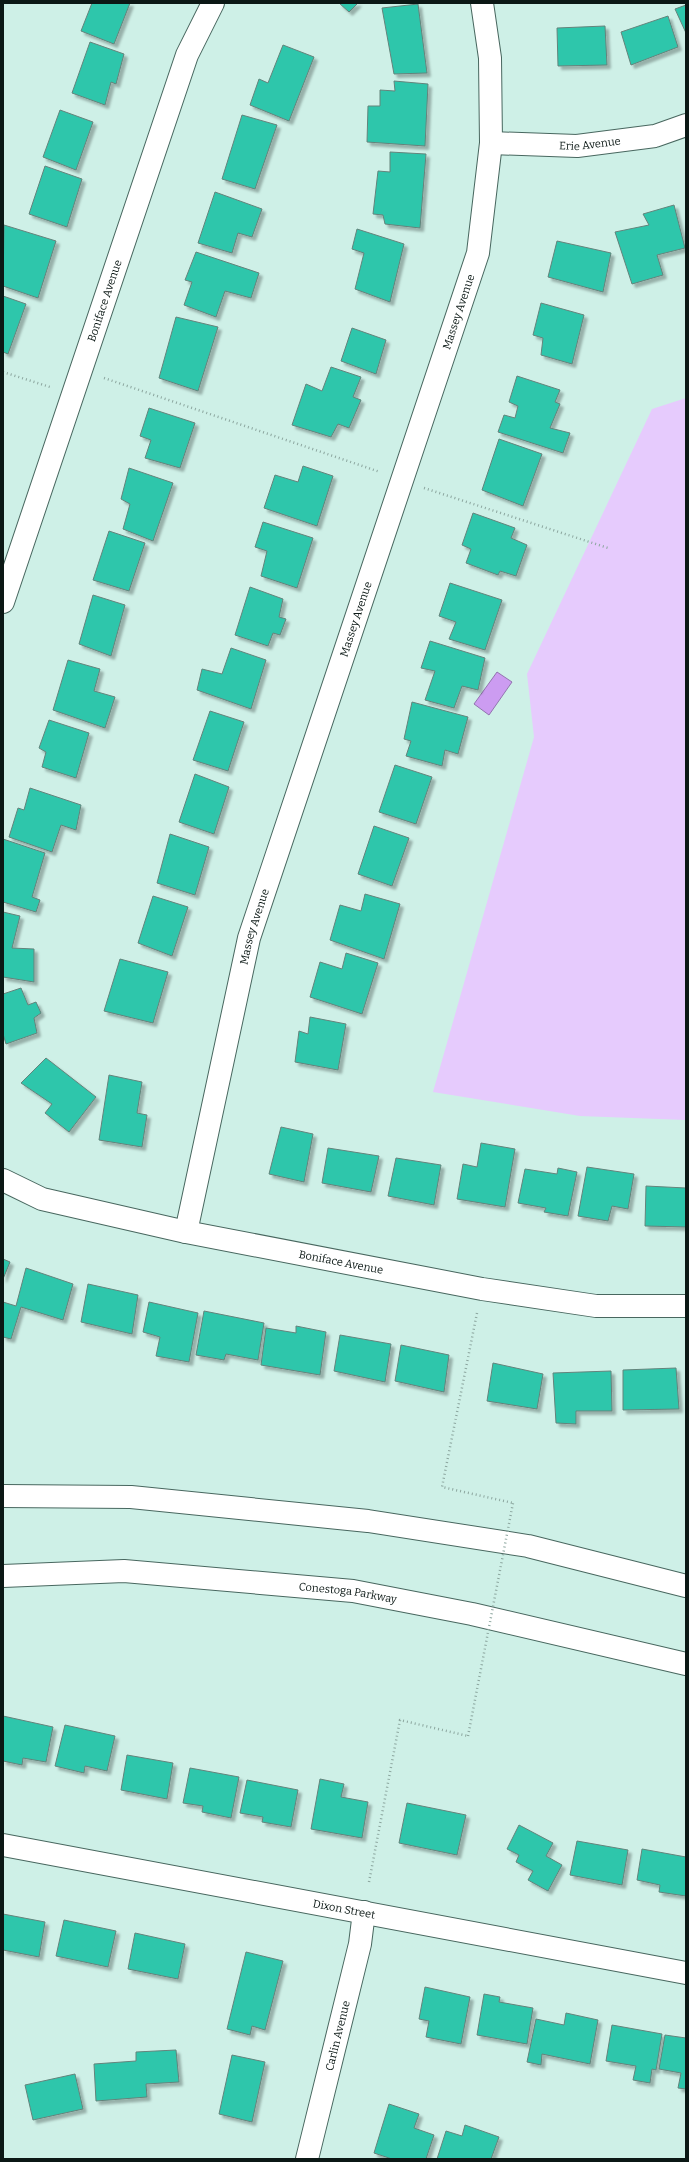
<svg xmlns="http://www.w3.org/2000/svg" width="689" height="2162" viewBox="0 0 689 2162" font-family="Bitter,serif">
	<defs>
		<filter id="shadow"><feDropShadow dx="3.5" dy="3.5" stdDeviation="1" flood-color="#0004"/></filter>
	</defs>
	<rect width="100%" height="100%" fill="#cef0e7"/>
	<path fill="#e6cbfd" d="M686,398v722l-106,-4 -147,-24 101,-355 -7,-63 125,-265z"/>
	<path fill="#cc9cf1" stroke="#9274af" d="M497,672l15,10 -23,33 -15,-11z"/>
	<g fill="#2dc6ab" stroke="#64837b" filter="url(#shadow)">
		<path d="M92,3h38l-16,41 -33,-13z"/>
		<path d="M339,3h19l-9,9z"/>
		<path d="M418,4l9,69 -33,1 -12,-66z"/>
		<path d="M686,5v28l-11,-24z"/>
		<path d="M668,16l10,31 -47,18 -10,-33z"/>
		<path d="M605,26l2,39 -49,1 -1,-38z"/>
		<path d="M90,42l34,12 -8,30 -5,-2 -6,23 -33,-12z"/>
		<path d="M283,45l31,12 -25,64 -39,-16 9,-26 9,4z"/>
		<path d="M394,81l34,3 -3,62 -58,-4 1,-36h12v-16l15,1z"/>
		<path d="M60,110l33,12 -17,48 -33,-13z"/>
		<path d="M242,115l35,10 -22,64 -33,-10z"/>
		<path d="M390,152l36,2 -6,74 -35,-4 -2,-9 -10,-1 5,-43 12,1z"/>
		<path d="M45,166l37,13 -15,48 -38,-13z"/>
		<path d="M215,192l47,17 -10,28 -14,-4 -6,20 -34,-10z"/>
		<path d="M674,205l11,43 -28,7 6,20 -31,9 -17,-52 34,-7 -6,-11z"/>
		<path d="M4,225l52,16 -18,57 -35,-12z"/>
		<path d="M357,229l47,15 -14,58 -35,-13 9,-36 -12,-4z"/>
		<path d="M557,241l54,12 -8,39 -55,-15z"/>
		<path d="M196,252l63,21 -8,25 -26,-7 -9,26 -32,-12 8,-23 -7,-2z"/>
		<path d="M3,296l23,8 -18,50 -5,-2z"/>
		<path d="M541,303l43,12 -12,49 -31,-9 2,-17 -10,-3z"/>
		<path d="M176,317l42,10 -20,64 -39,-13z"/>
		<path d="M352,328l34,12 -10,34 -35,-13z"/>
		<path d="M331,367l30,10 -8,20 8,3 -12,28 -11,-4 -7,13 -39,-12 14,-41 16,7z"/>
		<path d="M517,376l43,14 -5,12 5,2 -10,24 20,5 -7,20 -65,-21 6,-17 11,3 3,-12 -9,-4z"/>
		<path d="M149,408l46,15 -15,45 -35,-10 6,-18 -11,-4z"/>
		<path d="M499,439l43,15 -19,52 -41,-16z"/>
		<path d="M303,466l30,10 -16,50 -53,-18 11,-33 23,7z"/>
		<path d="M129,468l44,15 -20,58 -30,-12 7,-25 -9,-5z"/>
		<path d="M473,513l42,15 -4,10 16,7 -11,31 -16,-5 -2,4 -32,-12 5,-14 -9,-4z"/>
		<path d="M263,522l50,16 -16,50 -36,-12 6,-25 -12,-4z"/>
		<path d="M109,531l36,12 -16,48 -36,-11z"/>
		<path d="M450,583l52,17 -17,50 -36,-11 7,-17 -17,-6z"/>
		<path d="M250,587l33,12 -4,18 7,2 -6,16 -7,-2 -5,13 -33,-11z"/>
		<path d="M93,595l32,10 -14,51 -32,-12z"/>
		<path d="M430,641l55,17 -7,32 -16,-4 -8,22 -29,-8 10,-29 -14,-3z"/>
		<path d="M231,648l35,12 -15,49 -54,-19 5,-21 20,5z"/>
		<path d="M68,660l32,9 -6,22 21,6 -10,31 -52,-18z"/>
		<path d="M412,702l56,15 -10,37 -13,-4 -3,16 -36,-10 5,-15 -7,-2z"/>
		<path d="M210,711l34,11 -16,49 -35,-11z"/>
		<path d="M49,720l40,13 -13,45 -34,-11 4,-15 -7,-4z"/>
		<path d="M395,765l37,12 -16,47 -37,-12z"/>
		<path d="M195,774l34,13 -15,47 -35,-12z"/>
		<path d="M30,788l51,17 -5,25 -15,-5 -9,27 -43,-15 9,-29 6,2z"/>
		<path d="M374,826l35,12 -17,48 -34,-12z"/>
		<path d="M170,834l39,13 -14,48 -38,-12z"/>
		<path d="M3,839l42,14 -13,44 8,3 -4,12 -33,-10z"/>
		<path d="M365,894l35,10 -16,55 -54,-19 10,-35 21,6z"/>
		<path d="M153,896l35,11 -16,49 -34,-13z"/>
		<path d="M3,912l17,4 -8,32 22,1v33l-31,-5z"/>
		<path d="M346,953l32,10 -16,51 -52,-17 10,-35 22,7z"/>
		<path d="M120,959l48,13 -15,51 -49,-12z"/>
		<path d="M21,988l7,17 8,-3 5,11 -7,5 3,15 -31,11 -3,-10v-40z"/>
		<path d="M310,1017l36,7 -8,46 -43,-8 4,-31 9,3z"/>
		<path d="M46,1058l50,39 -27,35 -24,-19 7,-9 -31,-21z"/>
		<path d="M109,1075l33,7 -5,31 10,2 -5,32 -43,-7z"/>
		<path d="M281,1127l32,7 -9,48 -35,-8z"/>
		<path d="M481,1143l34,6 -10,58 -48,-8 6,-35 14,3z"/>
		<path d="M328,1148l51,8 -8,36 -49,-9z"/>
		<path d="M396,1158l45,7 -7,40 -46,-9z"/>
		<path d="M587,1167l47,7 -6,35 -16,-3 -4,15 -30,-5z"/>
		<path d="M558,1168l19,4 -9,44 -24,-4 2,-4 -28,-5 7,-34 32,5z"/>
		<path d="M646,1186l40,2v39l-41,-1z"/>
		<path d="M3,1259l7,3 -7,17z"/>
		<path d="M26,1268l47,16 -10,36 -42,-13 -10,32 -8,-2v-35l13,4z"/>
		<path d="M88,1284l50,11 -6,39 -51,-12z"/>
		<path d="M149,1302l49,11 -9,49 -33,-6 4,-19 -17,-5z"/>
		<path d="M204,1311l60,12 -6,37 -32,-6 -2,6 -28,-5z"/>
		<path d="M296,1326l30,6 -6,43 -59,-10 5,-37 30,5z"/>
		<path d="M340,1335l51,9 -6,38 -51,-11z"/>
		<path d="M401,1345l48,10 -5,37 -49,-11z"/>
		<path d="M493,1363l50,11 -6,35 -50,-8z"/>
		<path d="M676,1368l3,41 -56,1v-40z"/>
		<path d="M611,1371l1,40h-36v13l-20,-1 -3,-50z"/>
		<path d="M3,1716l50,11 -7,35 -23,-4 -1,7 -19,-4z"/>
		<path d="M65,1725l50,11 -8,35 -22,-5 -1,7 -29,-7z"/>
		<path d="M127,1755l46,8 -6,36 -46,-9z"/>
		<path d="M190,1768l49,9 -8,41 -29,-6 1,-6 -20,-3z"/>
		<path d="M320,1779l24,5 -3,13 27,5 -6,36 -51,-9z"/>
		<path d="M247,1780l51,10 -7,37 -29,-5 1,-5 -23,-4z"/>
		<path d="M407,1803l59,12 -9,40 -58,-12z"/>
		<path d="M519,1825l34,18 -7,13 16,9 -14,26 -20,-11 5,-9 -17,-9 3,-7 -12,-6z"/>
		<path d="M577,1841l51,9 -6,35 -52,-10z"/>
		<path d="M642,1849l44,8v39l-27,-4 1,-7 -23,-5z"/>
		<path d="M3,1914l42,8 -6,35 -36,-7z"/>
		<path d="M64,1920l52,11 -8,36 -52,-11z"/>
		<path d="M135,1933l50,11 -7,35 -50,-10z"/>
		<path d="M246,1952l37,9 -18,69 -13,-4 -2,9 -23,-6z"/>
		<path d="M425,1987l45,10 -9,47 -35,-7 3,-16 -10,-2z"/>
		<path d="M484,1994l16,3 -1,5 34,6 -6,36 -50,-9z"/>
		<path d="M566,2013l32,7 -8,44 -48,-10 -1,11 -14,-3 9,-43 28,6z"/>
		<path d="M612,2025l50,9 -6,36 -4,-1 -2,14 -17,-3 3,-14 -30,-5z"/>
		<path d="M665,2035l21,3v51l-8,-1 3,-15 -22,-4z"/>
		<path d="M176,2050l3,32 -33,2 1,13 -51,4 -2,-37 42,-3v-9z"/>
		<path d="M232,2055l33,7 -13,60 -33,-8z"/>
		<path d="M75,2074l8,35 -50,11 -8,-35z"/>
		<path d="M389,2104l30,10 -5,14 20,7 -8,24h-34l-18,-6z"/>
		<path d="M465,2125l34,12 -8,22h-54l9,-28 16,5z"/>
	</g>
	<g fill="none" stroke-linecap="round" stroke-linejoin="round">
		<g stroke="#48675f" stroke-width="24">
			<g id="minor">
				<path id="s1" d="M491,143l86,3 78,-10 31,-11"/>
				<path id="s2" d="M3,602l184,-547 26,-52"/>
				<path id="s3" d="M3,1180l39,19 144,33 296,57 114,17h90"/>
				<path id="s4" d="M186,1232l63,-294 229,-685 13,-110 -1,-85 -8,-55"/>
				<path id="s5" d="M3,1845l683,128"/>
				<path id="s6" d="M307,2159l53,-215 4,-32"/>
			</g>
		</g>
		<g stroke="#48675f" stroke-width="24">
			<g id="highway">
				<path d="M3,1496l128,1 237,24 160,25 158,40"/>
				<path id="s7" d="M3,1576l121,-5 229,20 119,23 214,50"/>
			</g>
		</g>
		<g stroke="#8ca69f" stroke-width="2.5" stroke-dasharray="1 3" stroke-linecap="butt">
			<path d="M3,372l47,15"/>
			<path d="M104,378l276,94"/>
			<path d="M424,488l184,60"/>
			<path d="M477,1313l-35,174 71,16"/>
			<path d="M369,1882l31,-162 68,16"/>
		</g>
		<use href="#minor" stroke="#fff" stroke-width="22"/>
		<use href="#highway" stroke="#fff" stroke-width="22"/>
		<path stroke="#8ca69f" stroke-width="2.5" stroke-dasharray="1 3" stroke-linecap="butt" d="M468,1736l45,-233"/>
	</g>
	<g text-anchor="middle" stroke-width="4" stroke-linejoin="round" paint-order="stroke">
		<g font-size="11" fill="#0b1815" stroke="#cef0e7">
			<text dy="4" stroke="none"><textPath href="#s1" startOffset="99">Erie Avenue</textPath></text>
			<text dy="4" stroke="none"><textPath href="#s2" startOffset="318">Boniface Avenue</textPath></text>
			<text dy="4" stroke="none"><textPath href="#s4" startOffset="961">Massey Avenue</textPath></text>
			<text dy="4" stroke="none"><textPath href="#s4" startOffset="637">Massey Avenue</textPath></text>
			<text dy="4" stroke="none"><textPath href="#s4" startOffset="313">Massey Avenue</textPath></text>
			<text dy="4" stroke="none"><textPath href="#s3" startOffset="349">Boniface Avenue</textPath></text>
			<text dy="4" stroke="none"><textPath href="#s7" startOffset="346">Conestoga Parkway</textPath></text>
			<text dy="4" stroke="none"><textPath href="#s5" startOffset="347">Dixon Street</textPath></text>
			<text dy="4" stroke="none"><textPath href="#s6" startOffset="127">Carlin Avenue</textPath></text>
		</g>
	</g>
	<rect width="689" height="2162" fill="none" stroke="#0b1815" stroke-width="8"/>
</svg>
